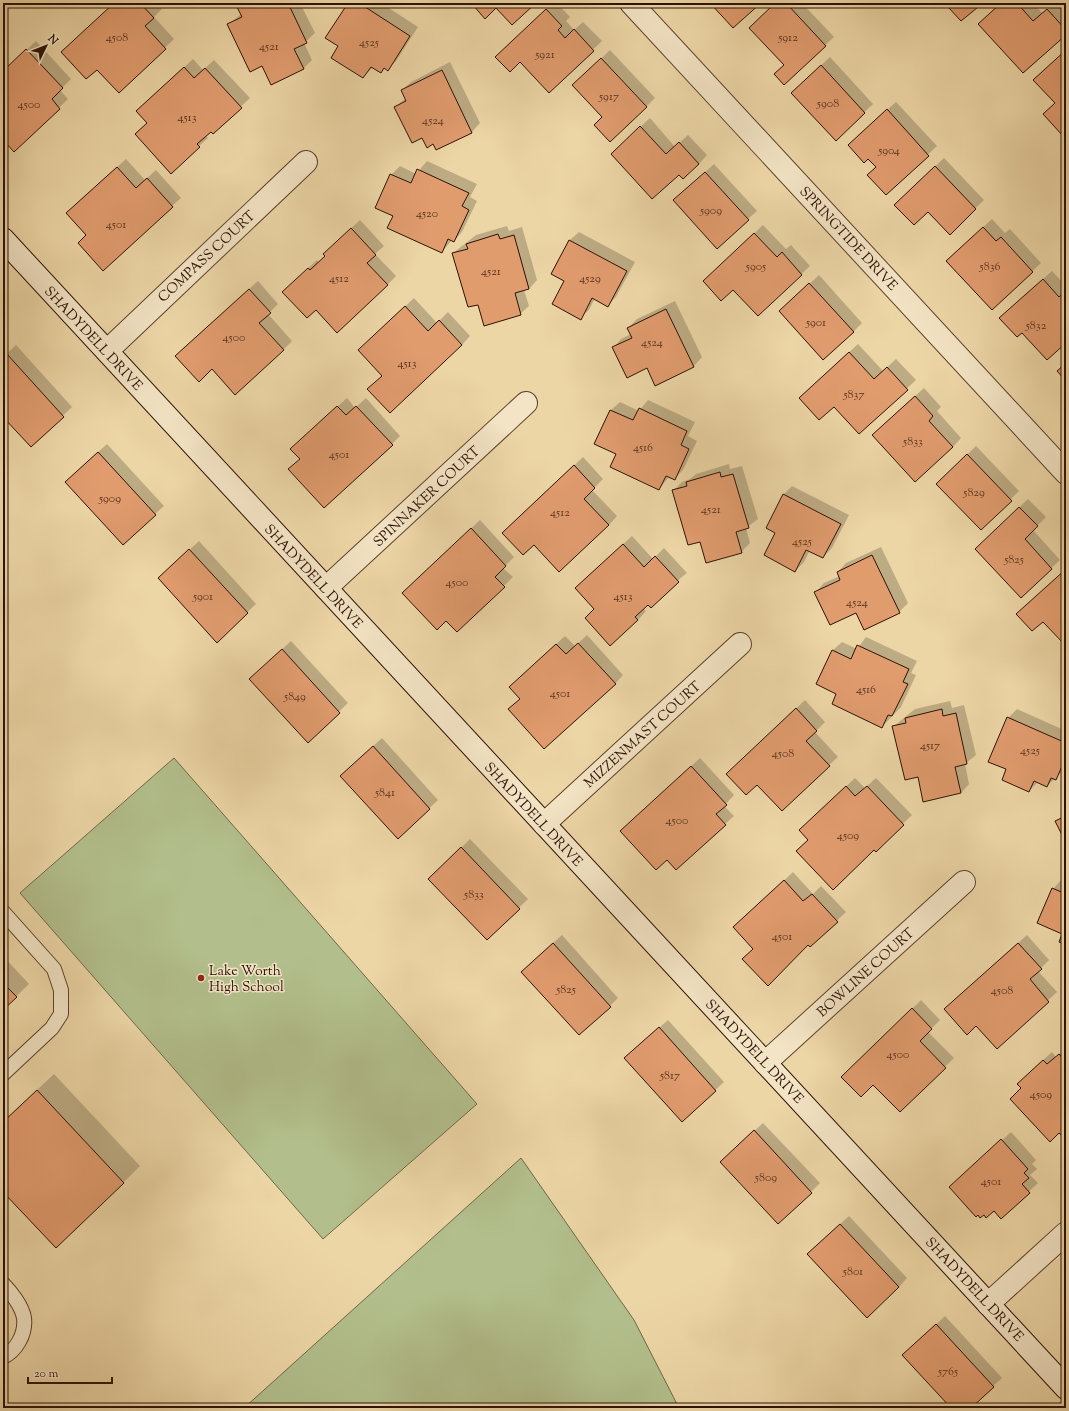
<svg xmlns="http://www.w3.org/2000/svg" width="1069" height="1411" viewBox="0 0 1069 1411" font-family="'Sorts Mill Goudy',serif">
	<rect width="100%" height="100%" fill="#edd6a6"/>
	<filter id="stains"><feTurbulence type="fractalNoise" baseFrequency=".005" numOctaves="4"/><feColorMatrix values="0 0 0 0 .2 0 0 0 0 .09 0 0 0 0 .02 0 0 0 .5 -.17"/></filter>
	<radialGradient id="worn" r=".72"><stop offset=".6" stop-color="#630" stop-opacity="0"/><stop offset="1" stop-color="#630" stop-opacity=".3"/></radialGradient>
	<g fill="#b2bf8c" stroke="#6f6848">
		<path d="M174,758l303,346 -154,135 -303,-346z"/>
		<path d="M521,1158l113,162 45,88h-435z"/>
	</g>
	<g fill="#0003">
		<path d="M115,3h42l5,6 -8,8 20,22 -55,53z"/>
		<path d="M218,3h13l-3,3z"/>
		<path d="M243,3h57l15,30 -11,10 8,17 -8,8 -42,-3 -34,-40 13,-11 -3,-6z"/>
		<path d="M349,3h32l37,24 -22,34 -8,8 -3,-2 -5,5 -7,-5 -10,10 -24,-31z"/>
		<path d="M553,3h4l13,14 -4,4 8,9 9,-8 19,19 -53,51 -29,-31 -15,-13z"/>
		<path d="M776,3h26l32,34 -9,8 -40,19z"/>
		<path d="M1002,3h31l10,11 11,-11h4l8,9v21l-43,39z"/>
		<path d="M36,41l35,38 -11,11 8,9 -54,52 -9,-10 -2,1v-70z"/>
		<path d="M610,50l45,48 -9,9 -43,10 -21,-40z"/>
		<path d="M830,57l43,47 -37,35 -35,-55z"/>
		<path d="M193,59l10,11 11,-10 36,38 -37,35 -2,-2 -5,5 2,2 -9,8 -53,-44z"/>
		<path d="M450,62l30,61 -8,9 -36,17 -2,-6 -11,-6 -28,-30 11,-9 -4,-8 9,-8z"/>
		<path d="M896,102l41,44 -51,48 -9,-28 -19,-30z"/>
		<path d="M650,118l25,29 13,-12 19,20 -8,9 -20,9 -58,-28z"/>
		<path d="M944,158l40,42 -34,33 -22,-23 -24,-14z"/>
		<path d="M126,159l19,21 11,-10 25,28 -9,8 -85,28 -11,-30z"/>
		<path d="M427,161l50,23 -7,13 7,4 -15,31 -8,9 -2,-1 -10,12 -48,-37 -3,-40 9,-9 16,8z"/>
		<path d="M714,164l43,47 -9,8 -65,-27z"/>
		<path d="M992,219l13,14 5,-4 31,34 -49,46 -36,-57z"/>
		<path d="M360,220l24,26 -9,8 21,22 -9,9 -95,-2 25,-23 2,2 7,-6 7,-11z"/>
		<path d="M763,225l23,24 5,-4 19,21 -52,49 -25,-27 -20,-15z"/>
		<path d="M507,226l2,5 13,-4 15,53 -8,9 -5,1 5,16 -9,8 -41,-11 -26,-50 23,-18z"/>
		<path d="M579,232l56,30 -19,35 -8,8 -13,-7 -6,12 -9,8 -15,-37 -13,-7 18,-34z"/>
		<path d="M1052,271l14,15v55l-57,-32z"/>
		<path d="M819,275l43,48 -9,9 -64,-29z"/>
		<path d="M258,281l20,23 -10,10 24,27 -9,9 -71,18 -27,-21z"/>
		<path d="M414,298l23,25 11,-11 22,24 -8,9 -79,30 -15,-33z"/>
		<path d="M675,301l27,56 -8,9 -38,18 -9,-17 -34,-19 8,-9 10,-5 -3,-6 9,-9z"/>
		<path d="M858,344l25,27 13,-12 20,21 -57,53 -25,-28 -25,-16z"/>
		<path d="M16,345l56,62 -41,39 -28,-30v-59z"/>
		<path d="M924,388l17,19 -4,4 24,27 -8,9 -71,-21z"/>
		<path d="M347,398l8,10 11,-10 34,38 -8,8 -92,-4z"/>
		<path d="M648,400l47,22 -7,14 9,5 -14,29 -9,9 -4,-3 -11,13 -41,-35 -23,-11 16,-33 9,-8 19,9z"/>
		<path d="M107,444l57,62 -9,8 -80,-41z"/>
		<path d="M976,446l43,45 -38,38 -44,-45z"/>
		<path d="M583,457l20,22 -11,11 25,26 -8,9 -75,18 -22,-19z"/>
		<path d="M729,464l1,5 12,-3 16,53 -12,9 4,15 -9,9 -40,-12 -27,-50 8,-8 8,-3 6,-5z"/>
		<path d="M792,486l57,29 -17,33 -9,9 -13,-7 -6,12 -9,9 -18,-39 -10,-5 17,-33z"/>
		<path d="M1028,499l18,18 -13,13 27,30 -39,36 -36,-56z"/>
		<path d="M480,520l34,37 -11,11 10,9 -56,54 -45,-46z"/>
		<path d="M632,536l21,23 11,-11 23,25 -44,35 3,3 -8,9 -43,-11 -10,-30z"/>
		<path d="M199,541l57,63 -39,37 -49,-71z"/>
		<path d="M881,547l27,56 -9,9h-43l-40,-20 8,-9 16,-7 -2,-4 8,-9z"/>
		<path d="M587,635l36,40 -8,9 -105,25 11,-11 -11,-11 9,-9 46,-42 10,10z"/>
		<path d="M866,637l51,24 -6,12 5,2 -15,32 -19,20 -44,-34 -20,-9 15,-34 9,-8 15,7z"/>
		<path d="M291,641l57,62 -40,38 -49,-70z"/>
		<path d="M805,700l20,22 -10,10 23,25 -9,8 -72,18 -21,-17z"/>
		<path d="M950,701l2,7 12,-3 12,50 -11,9 4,20 -8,9 -43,-17 -24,-50 21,-17z"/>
		<path d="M1017,709l49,22v35l-2,4 -17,16 -9,-4 -9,9 -21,-22v-51z"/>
		<path d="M382,738l56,62 -40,38 -48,-71z"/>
		<path d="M700,758l34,37 -10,11 10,10 -9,8 -95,-1z"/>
		<path d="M855,778l10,10 11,-10 36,37 -36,35 -67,-28z"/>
		<path d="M1066,812v29l-10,-19z"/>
		<path d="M470,839l58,60 -41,40 -57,-60z"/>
		<path d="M793,872l20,22 8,-8 25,26 -36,34 -2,-2 -54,5 -11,-30z"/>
		<path d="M1061,880l5,2v62l-13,-55z"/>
		<path d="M562,935l56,63 -8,8 -79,-43z"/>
		<path d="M1027,935l22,25 -11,11 19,21 -60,55 -21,-22 -31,-16z"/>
		<path d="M3,956l26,28 -26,25z"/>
		<path d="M921,1000l19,20 -12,12 26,26 -54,53 -27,-27 -31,-7z"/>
		<path d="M668,1020l56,62 -42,39 -48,-71z"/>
		<path d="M1066,1048v91l-39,-64 25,-23 4,5z"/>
		<path d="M54,1074l86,92 -17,17 -120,7v-68z"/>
		<path d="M763,1123l57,60 -9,9 -81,-39z"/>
		<path d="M1011,1132l25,28 -4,4 5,5 -7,6 8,8 -37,35 -42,-39z"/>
		<path d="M849,1216l58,62 -8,9 -82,-42z"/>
		<path d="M945,1316l57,62 -33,30h-17l-40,-61z"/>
	</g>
	<g fill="#e19c6e" stroke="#2c1105">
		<path d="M114,3h26l14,15 -9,8 21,23 -47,44 -22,-23 -11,9 -25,-27z"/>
		<path d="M246,3h42l19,40 -13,6 10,20 -33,16 -9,-19 -12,6 -23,-48 15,-7 -5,-10z"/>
		<path d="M348,3h11l51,33 -22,35 -4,-3 -3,5 -10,-6 -8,11 -32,-20 7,-12 -13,-8z"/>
		<path d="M475,3h61l-24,22 -16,-17 -11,11 -12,-14z"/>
		<path d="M710,3h51l-28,25z"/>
		<path d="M775,3h11l40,43 -42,39 -10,-11 10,-9 -35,-37z"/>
		<path d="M952,3h31l-22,18 -13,-14z"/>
		<path d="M1001,3h16l16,18 14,-12 19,21v5l-43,38 -45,-49z"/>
		<path d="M546,9l16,17 -4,4 7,8 9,-9 20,22 -45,42 -29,-31 -10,10 -15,-15z"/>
		<path d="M26,49l37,39 -11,11 8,10 -46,43 -9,-10 -2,2v-73z"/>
		<path d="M1066,50v83l-3,3 -20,-22 12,-11 -22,-23z"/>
		<path d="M601,58l46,49 -37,35 -16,-17 8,-8 -30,-32z"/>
		<path d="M821,65l44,48 -29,28 -45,-48z"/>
		<path d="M184,67l10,11 11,-10 37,40 -29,26 -2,-2 -14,12 3,3 -29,27 -36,-40 12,-11 -11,-12z"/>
		<path d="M442,70l30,63 -36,17 -3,-6 -6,4 -5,-10 -10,5 -18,-36 12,-6 -5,-11z"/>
		<path d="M887,109l42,47 -43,39 -19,-20 9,-8 -8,-8 -4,4 -16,-18z"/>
		<path d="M640,126l26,28 13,-12 20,22 -16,15 -4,-4 -27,24 -41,-45z"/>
		<path d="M935,166l41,43 -26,26 -22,-23 -14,13 -20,-20z"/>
		<path d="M117,167l19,21 11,-10 26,29 -70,64 -25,-28 8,-8 -20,-22z"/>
		<path d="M417,169l52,24 -7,13 7,4 -15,32 -6,-3 -6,14 -55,-25 6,-12 -18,-8 15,-34 21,9z"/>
		<path d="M705,172l44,48 -32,29 -44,-49z"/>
		<path d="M983,227l13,14 5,-4 32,35 -41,38 -46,-49z"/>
		<path d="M351,228l25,27 -9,8 21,22 -51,48 -21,-23 -9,8 -25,-26 26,-24 2,2 15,-14 -2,-2z"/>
		<path d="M754,233l23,24 5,-5 20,23 -44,41 -25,-26 -12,11 -18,-20z"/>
		<path d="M498,234l2,5 14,-4 15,54 -14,4 6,22 -37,11 -6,-21 -10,2 -16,-54 16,-4 -2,-5z"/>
		<path d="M569,240l58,31 -19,36 -16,-9 -11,22 -29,-16 12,-23 -13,-7z"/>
		<path d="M1043,279l16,18 7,-6v52l-19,17 -25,-27 -5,4 -18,-19z"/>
		<path d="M809,283l45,49 -31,28 -44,-49z"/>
		<path d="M249,289l22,24 -12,10 25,27 -49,45 -23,-26 -13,13 -24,-26z"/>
		<path d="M405,306l23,25 11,-11 23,25 -72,68 -23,-24 15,-13 -24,-26z"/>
		<path d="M666,309l28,58 -39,19 -8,-18 -20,10 -15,-31 20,-9 -5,-10z"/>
		<path d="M849,352l25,27 13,-12 21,23 -49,44 -25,-27 -15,13 -20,-22z"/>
		<path d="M6,353l58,64 -33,30 -28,-30v-61z"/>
		<path d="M1066,363v18l-9,-10z"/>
		<path d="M915,396l18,20 -4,5 24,26 -38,35 -43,-47z"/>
		<path d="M337,406l9,9 10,-9 37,39 -69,63 -36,-39 12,-10 -10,-10z"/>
		<path d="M639,408l48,23 -6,14 8,4 -14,31 -9,-4 -7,14 -49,-23 6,-13 -22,-10 16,-34 23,10z"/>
		<path d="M98,452l58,63 -33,30 -58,-63z"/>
		<path d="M967,454l45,47 -31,29 -45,-46z"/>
		<path d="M574,465l21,23 -11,11 25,26 -50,47 -25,-27 -11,10 -21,-22z"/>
		<path d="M720,472l1,5 12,-3 16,54 -13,4 6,21 -36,10 -6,-21 -12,3 -16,-55 15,-4 -1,-4z"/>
		<path d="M783,494l58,30 -18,34 -17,-8 -11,22 -31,-17 11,-22 -9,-5z"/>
		<path d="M1019,507l19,19 -13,13 27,30 -31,29 -46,-49z"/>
		<path d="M471,528l35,38 -11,11 10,10 -48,45 -11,-11 -9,9 -35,-37z"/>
		<path d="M623,544l21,23 11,-11 24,26 -28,26 -3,-3 -13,12 3,3 -28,26 -25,-28 9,-9 -19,-21z"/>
		<path d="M189,549l59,64 -31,30 -59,-65z"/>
		<path d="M872,555l28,58 -36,17 -8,-17 -26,12 -16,-33 26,-12 -3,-8z"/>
		<path d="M1066,569v77l-23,-24 -11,9 -16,-17z"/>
		<path d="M578,643l38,41 -72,65 -36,-40 12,-10 -11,-12 47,-43 10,10z"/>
		<path d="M857,645l52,24 -6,13 5,2 -16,32 -4,-1 -6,13 -50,-24 4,-10 -20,-10 16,-34 19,9z"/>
		<path d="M282,649l58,64 -32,30 -59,-64z"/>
		<path d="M796,708l21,23 -11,10 24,25 -48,45 -25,-26 -11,10 -20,-21z"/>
		<path d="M942,709l1,7 13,-3 11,51 -12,3 6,26 -38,9 -5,-25 -13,3 -13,-54 14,-3 -1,-5z"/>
		<path d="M1007,717l59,26v14l-10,23 -5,-2 -4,9 -13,-6 -5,11 -27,-12 4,-11 -18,-7z"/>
		<path d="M373,746l57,63 -32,30 -58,-63z"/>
		<path d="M691,766l36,39 -11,9 10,11 -50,45 -9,-10 -11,10 -36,-39z"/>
		<path d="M846,786l9,10 12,-10 37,39 -28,27 -2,-2 -41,40 -37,-39 12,-11 -9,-10z"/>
		<path d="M1066,816v27l-11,-22z"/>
		<path d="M461,847l59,62 -33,31 -59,-61z"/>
		<path d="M784,880l19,21 9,-7 26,28 -28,25 -2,-2 -40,41 -26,-27 11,-10 -20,-22z"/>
		<path d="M1052,888l14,6v51l-7,-3 3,-8 -25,-11z"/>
		<path d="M553,943l58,64 -32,28 -58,-63z"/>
		<path d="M1018,943l24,26 -12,10 19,23 -52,47 -21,-23 -9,9 -23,-26z"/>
		<path d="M3,983l14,14 -14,13z"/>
		<path d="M912,1008l20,21 -12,12 26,27 -46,44 -27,-27 -12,12 -20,-20z"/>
		<path d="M659,1027l57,64 -34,31 -58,-64z"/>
		<path d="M1059,1054l7,8v78l-7,-7 -9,9 -40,-43 11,-11 -4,-4 26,-24 4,4z"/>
		<path d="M37,1090l87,93 -68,65 -53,-56v-70z"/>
		<path d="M754,1130l58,63 -34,31 -58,-62z"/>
		<path d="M1001,1139l27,30 -4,4 5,5 -7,6 8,9 -29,26 -7,-8 -8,7 -2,-3 -4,3 -2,-3 -2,2 -27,-30z"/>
		<path d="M840,1224l59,63 -32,31 -60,-64z"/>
		<path d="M936,1324l58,63 -23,21h-20l-49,-53z"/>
	</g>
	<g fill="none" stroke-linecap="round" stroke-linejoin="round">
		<g stroke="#5c422d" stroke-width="16">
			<g id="lane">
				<path d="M3,912l51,57 7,21v24l-9,14 -49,46"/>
				<path d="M3,1284c8,8 19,22 21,34 2,16 -8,33 -21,39"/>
			</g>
		</g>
		<g stroke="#5c422d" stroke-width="24">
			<g id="street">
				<path d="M631,3l435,470"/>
				<path d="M107,351l199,-189"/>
				<path d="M326,588l200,-185"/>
				<path d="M544,824l196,-180"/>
				<path d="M765,1063l199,-181"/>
				<path d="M988,1304l78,-71"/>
			</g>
		</g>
		<g stroke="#2c1105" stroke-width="24">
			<path id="secondary" d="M3,239l1063,1149"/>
		</g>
		<use href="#lane" stroke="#f3e4c5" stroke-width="14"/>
		<use href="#street" stroke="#f3e4c5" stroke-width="22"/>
		<use href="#secondary" stroke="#f3e4c5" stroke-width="22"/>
	</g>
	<circle fill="#8f2418" stroke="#f3e4c5" stroke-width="1.5" cx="201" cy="978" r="4"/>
	<g text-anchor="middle" stroke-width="3" stroke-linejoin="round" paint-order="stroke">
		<g font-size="12" fill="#59341f">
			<text x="117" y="41">4508</text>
			<text x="788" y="41">5912</text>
			<text x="369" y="46">4525</text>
			<text x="269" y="50">4521</text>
			<text x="545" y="58">5921</text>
			<text x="609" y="100">5917</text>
			<text x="828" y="107">5908</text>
			<text x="29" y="108">4500</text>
			<text x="187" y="121">4513</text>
			<text x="433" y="124">4524</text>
			<text x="889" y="154">5904</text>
			<text x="711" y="214">5909</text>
			<text x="427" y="217">4520</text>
			<text x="116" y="228">4501</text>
			<text x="756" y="270">5905</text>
			<text x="990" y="270">5836</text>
			<text x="491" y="275">4521</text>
			<text x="339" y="282">4512</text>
			<text x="590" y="282">4529</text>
			<text x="816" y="326">5901</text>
			<text x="1036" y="329">5832</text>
			<text x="234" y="341">4500</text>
			<text x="652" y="346">4524</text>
			<text x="407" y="367">4513</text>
			<text x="854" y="398">5837</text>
			<text x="913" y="445">5833</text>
			<text x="643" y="451">4516</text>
			<text x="339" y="458">4501</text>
			<text x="974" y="496">5829</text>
			<text x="110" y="502">5909</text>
			<text x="711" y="513">4521</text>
			<text x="560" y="516">4512</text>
			<text x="802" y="545">4525</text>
			<text x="1014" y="563">5825</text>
			<text x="457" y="586">4500</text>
			<text x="203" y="600">5901</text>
			<text x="623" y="600">4513</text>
			<text x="857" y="606">4524</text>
			<text x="866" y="693">4516</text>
			<text x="560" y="697">4501</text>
			<text x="295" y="700">5849</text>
			<text x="930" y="749">4517</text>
			<text x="1030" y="754">4525</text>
			<text x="783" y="757">4508</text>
			<text x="385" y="796">5841</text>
			<text x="677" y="824">4500</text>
			<text x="848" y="839">4509</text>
			<text x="474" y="898">5833</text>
			<text x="782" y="940">4501</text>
			<text x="566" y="993">5825</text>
			<text x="1002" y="994">4508</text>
			<text x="898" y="1058">4500</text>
			<text x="670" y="1079">5817</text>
			<text x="1041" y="1098">4509</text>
			<text x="766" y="1181">5809</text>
			<text x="991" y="1185">4501</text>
			<text x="853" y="1275">5801</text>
			<text x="948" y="1375">5765</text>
		</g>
		<g font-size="14" fill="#2c1105" stroke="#f3e4c5">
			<text transform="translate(849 238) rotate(47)" y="5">SPRINGTIDE DRIVE</text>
			<text transform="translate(206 256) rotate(-43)" y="5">COMPASS COURT</text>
			<text transform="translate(94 338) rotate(47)" y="5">SHADYDELL DRIVE</text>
			<text transform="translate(426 496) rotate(-43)" y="5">SPINNAKER COURT</text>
			<text transform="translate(314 576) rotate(47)" y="5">SHADYDELL DRIVE</text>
			<text transform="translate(642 734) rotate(-42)" y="5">MIZZENMAST COURT</text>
			<text transform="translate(534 814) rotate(47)" y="5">SHADYDELL DRIVE</text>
			<text transform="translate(865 972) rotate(-42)" y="5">BOWLINE COURT</text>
			<text transform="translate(755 1051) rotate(47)" y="5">SHADYDELL DRIVE</text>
			<text transform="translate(975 1289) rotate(47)" y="5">SHADYDELL DRIVE</text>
		</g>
		<g font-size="14" fill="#2c1105" stroke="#f3e4c5" text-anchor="start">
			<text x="209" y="975">Lake Worth<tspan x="209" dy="16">High School</tspan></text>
		</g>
	</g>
	<rect width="1069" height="1411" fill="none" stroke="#edd6a6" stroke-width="16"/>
	<rect x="4" y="4" width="1061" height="1403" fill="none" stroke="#2c1105" stroke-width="2"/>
	<rect x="8" y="8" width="1053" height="1395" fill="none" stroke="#2c1105"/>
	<g transform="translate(46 46) rotate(47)" stroke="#f3e4c5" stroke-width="3" paint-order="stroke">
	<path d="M0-3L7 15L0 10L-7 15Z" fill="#2c1105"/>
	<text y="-6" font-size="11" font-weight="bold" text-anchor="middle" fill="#2c1105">N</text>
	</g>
	<path d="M28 1377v6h84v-6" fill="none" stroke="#2c1105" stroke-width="2"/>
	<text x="34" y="1377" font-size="12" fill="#2c1105" stroke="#f3e4c5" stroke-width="3" paint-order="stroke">20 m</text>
	<rect width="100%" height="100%" filter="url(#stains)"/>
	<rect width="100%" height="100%" fill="url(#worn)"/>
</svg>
